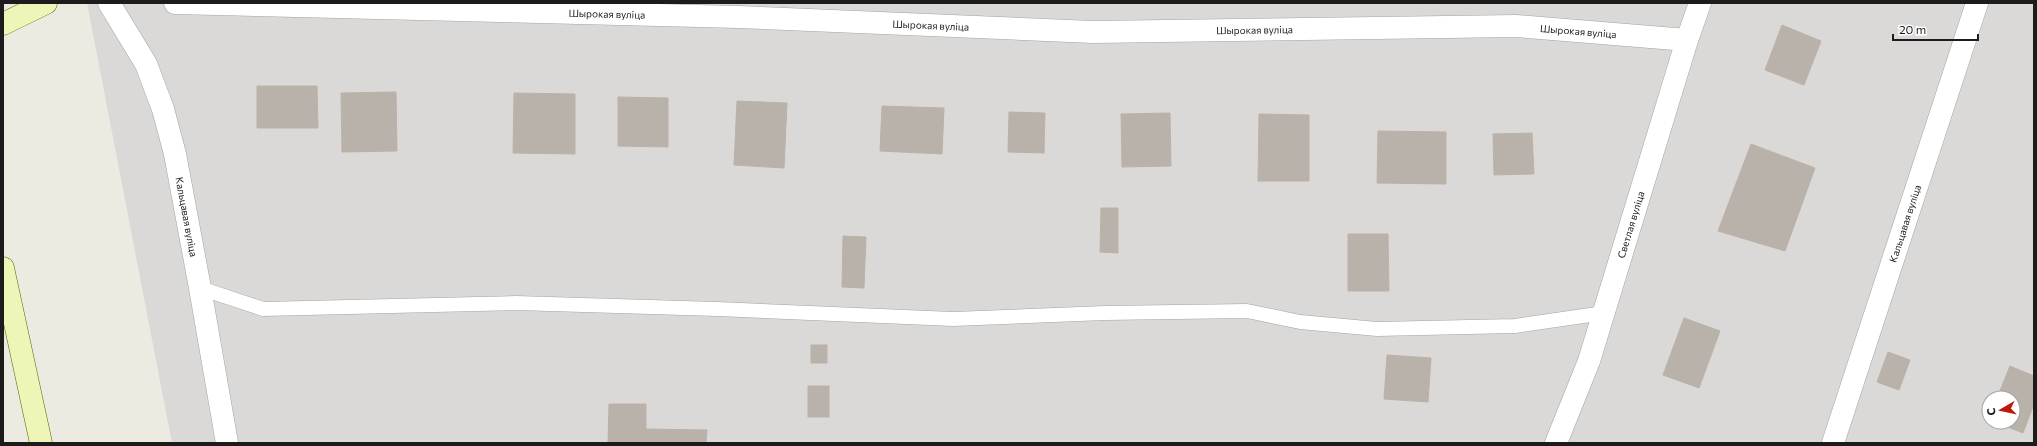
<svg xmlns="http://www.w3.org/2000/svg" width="2037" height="446" viewBox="0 0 2037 446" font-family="Commissioner,sans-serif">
	<rect width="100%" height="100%" fill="#edeae2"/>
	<path fill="#dad9d8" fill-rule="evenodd" d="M87,3h1947v440h-1862zM1989,398h24v24h-24z"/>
	<g fill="#b9b2ab" stroke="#bdb1a5">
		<path d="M1782,25l39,16 -17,44 -39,-15z"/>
		<path d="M257,86h60l1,42h-61z"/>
		<path d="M396,92l1,59 -55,1 -1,-59z"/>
		<path d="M514,93l61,1v60l-62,-1z"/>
		<path d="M618,97l50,1v49l-50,-1z"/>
		<path d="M737,101l50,2 -3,65 -50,-3z"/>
		<path d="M882,106l62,2 -2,46 -62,-3z"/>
		<path d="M1009,112l36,1 -1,40 -36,-1z"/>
		<path d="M1170,113l1,53 -49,1 -1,-53z"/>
		<path d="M1259,114l50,1v66h-51z"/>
		<path d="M1378,131l68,1v52l-69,-1z"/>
		<path d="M1532,133l2,41 -40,1 -1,-41z"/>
		<path d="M1751,144l64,24 -30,83 -67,-20z"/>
		<path d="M1101,208h17v45l-18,-1z"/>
		<path d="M1348,234h40l1,57h-41z"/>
		<path d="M843,236l23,1 -2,51 -22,-1z"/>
		<path d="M1684,318l36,13 -21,57 -36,-13z"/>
		<rect x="811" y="345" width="16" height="18"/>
		<path d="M1888,352l22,8 -11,30 -22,-8z"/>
		<path d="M1387,355l44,3 -3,44 -44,-3z"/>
		<path d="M2010,366l24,10v28l-11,29 -28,-11h18v-24h-16z"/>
		<rect x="808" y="386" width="21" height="31"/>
		<path d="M609,404h37v25l61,1 -1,13h-98z"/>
	</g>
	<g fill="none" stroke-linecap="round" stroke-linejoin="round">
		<g stroke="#a3a3a3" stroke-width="15">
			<path id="lane" d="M200,288l63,21 253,-6 201,6 236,10 152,-6 142,-2 53,11 77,7 138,-3 89,-13"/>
		</g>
		<g stroke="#a3a3a3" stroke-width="23">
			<g id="street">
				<path id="s1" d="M109,3l37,61 17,45 12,45 25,134 27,155"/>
				<path id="s2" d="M175,3l563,14 355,15 423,-6 171,14"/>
				<path id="s3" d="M1556,443l33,-82 98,-321 13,-37"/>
				<path id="s4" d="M1833,443l144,-440"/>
			</g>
		</g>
		<g stroke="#596b0a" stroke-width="23">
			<g id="secondary">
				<path d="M3,24l43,-21"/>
				<path d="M3,268l38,175"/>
			</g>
		</g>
		<use href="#lane" stroke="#fff" stroke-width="14"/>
		<use href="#street" stroke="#fff" stroke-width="22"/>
		<use href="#secondary" stroke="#eef5b7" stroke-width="22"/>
	</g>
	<g text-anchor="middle" stroke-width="3.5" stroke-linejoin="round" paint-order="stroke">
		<g font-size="10" fill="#1c1c1c" stroke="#fff">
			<text dy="4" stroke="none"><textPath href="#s2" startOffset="432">Шырокая вуліца</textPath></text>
			<text dy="4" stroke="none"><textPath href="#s2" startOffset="756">Шырокая вуліца</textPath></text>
			<text dy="4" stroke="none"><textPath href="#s2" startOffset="1080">Шырокая вуліца</textPath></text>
			<text dy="4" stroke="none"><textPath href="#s2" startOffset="1404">Шырокая вуліца</textPath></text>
			<text dy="4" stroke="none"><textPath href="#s1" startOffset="230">Кальцавая вуліца</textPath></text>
			<text dy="4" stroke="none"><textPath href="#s4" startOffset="231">Кальцавая вуліца</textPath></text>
			<text dy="4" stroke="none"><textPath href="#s3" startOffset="231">Светлая вуліца</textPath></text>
		</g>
	</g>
	<rect width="2037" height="446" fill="none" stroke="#1c1c1c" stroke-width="8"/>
	<g transform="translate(2001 410) rotate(261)"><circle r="19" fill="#ffffff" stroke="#a4a4a4"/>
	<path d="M0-3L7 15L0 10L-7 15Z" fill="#bd170a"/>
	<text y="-6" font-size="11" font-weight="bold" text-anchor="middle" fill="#1c1c1c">С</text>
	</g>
	<path d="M1893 34v6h85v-6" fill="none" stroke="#1c1c1c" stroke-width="2"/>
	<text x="1899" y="34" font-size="12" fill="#1c1c1c" stroke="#ffffff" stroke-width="3" paint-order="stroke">20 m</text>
</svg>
